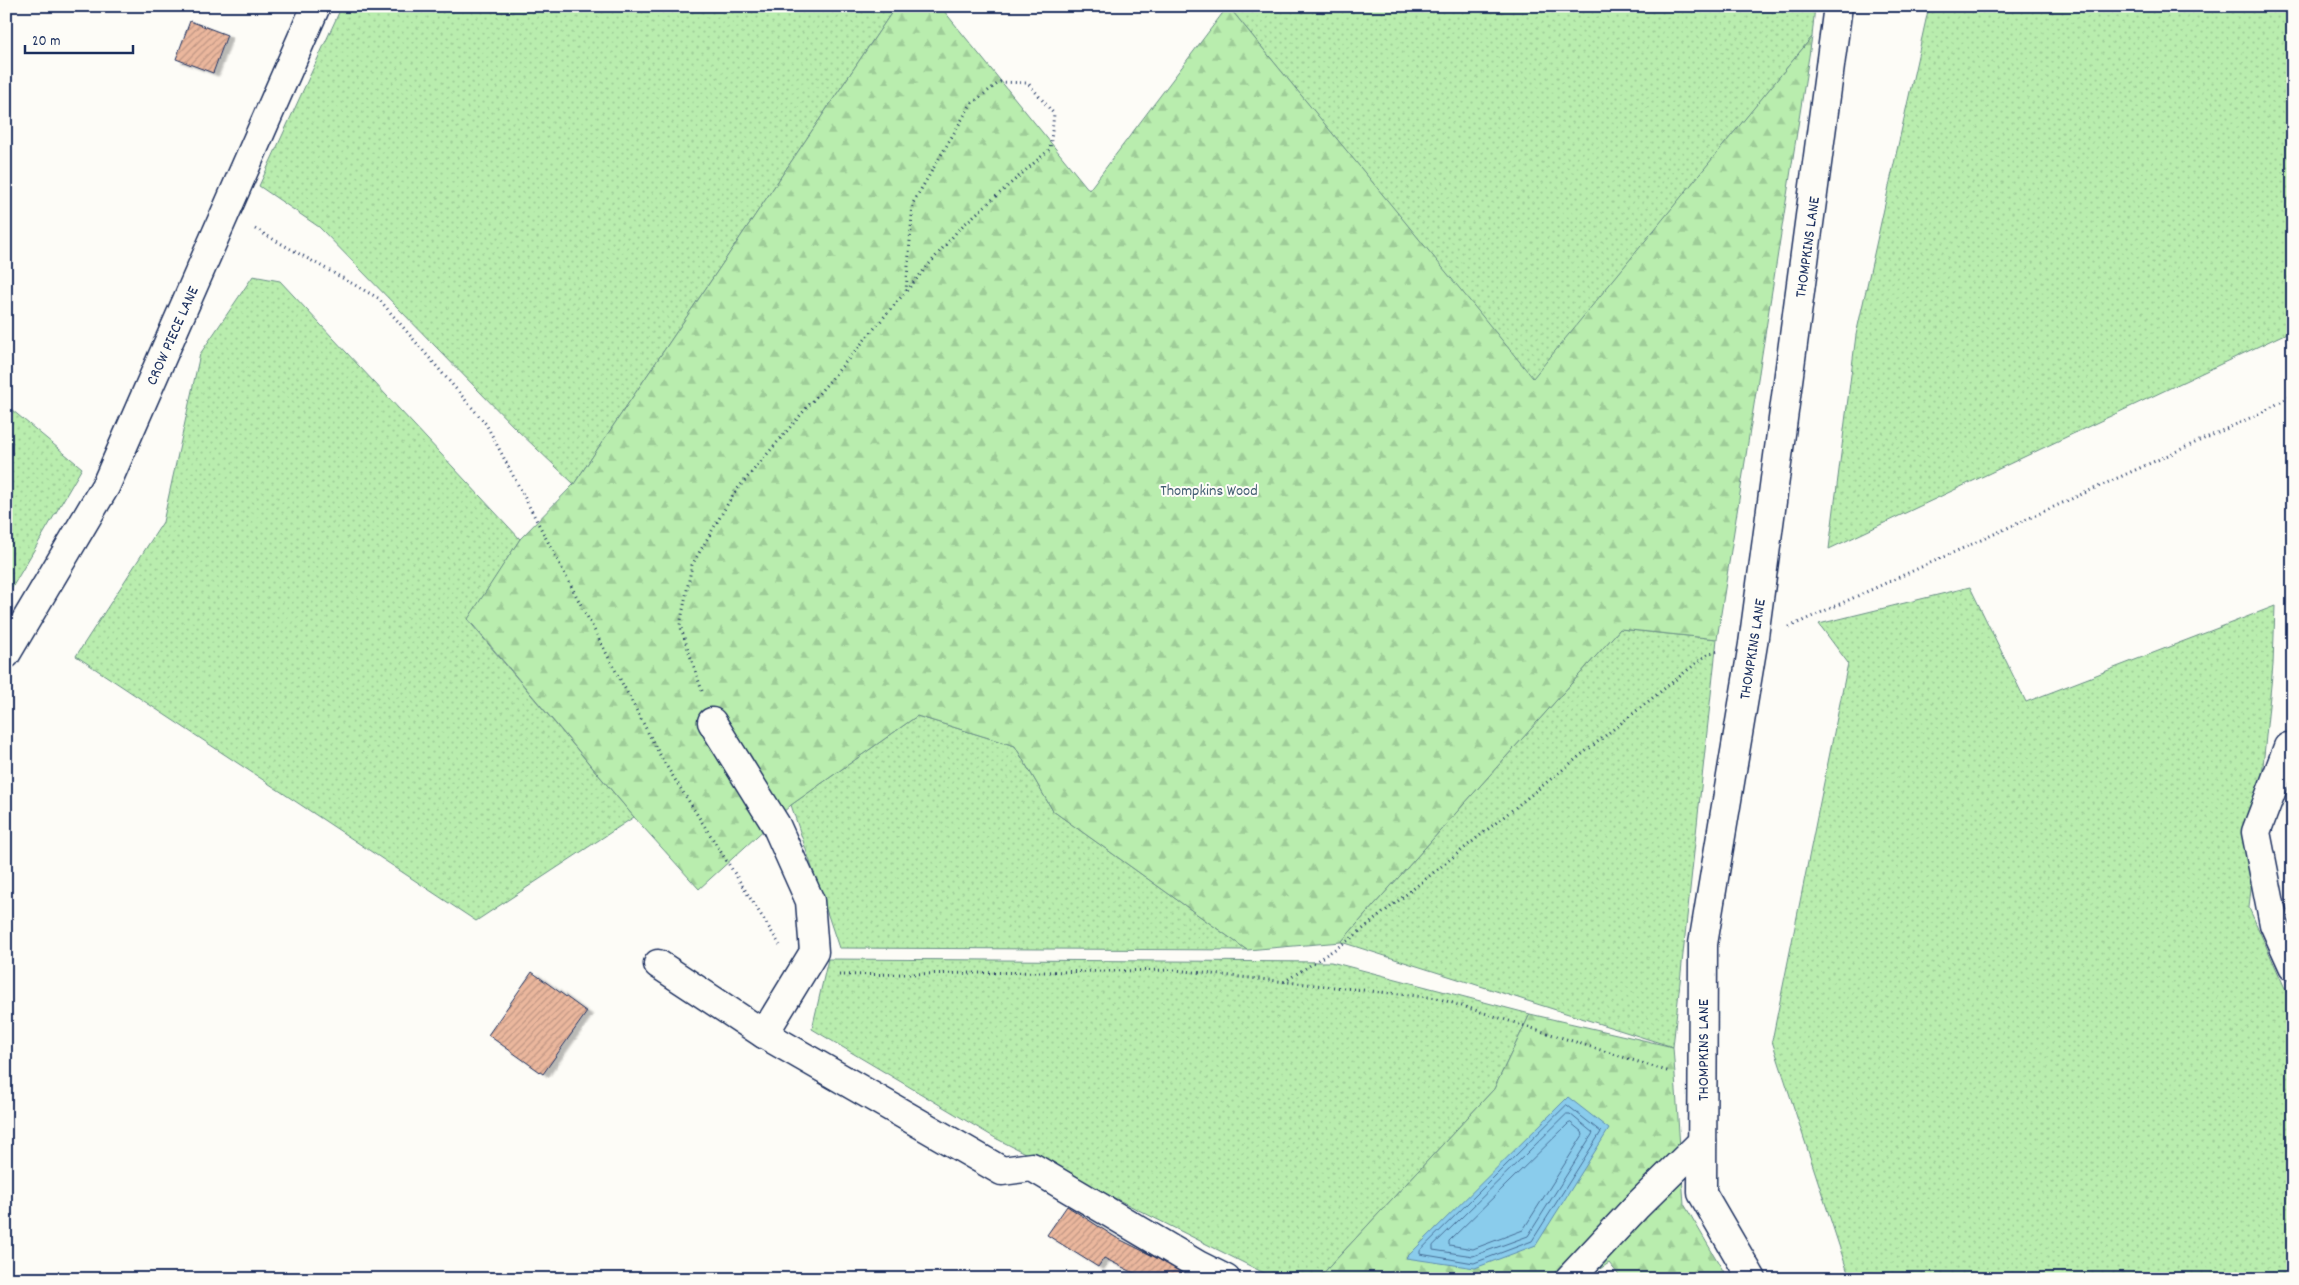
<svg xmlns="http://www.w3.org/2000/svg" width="2299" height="1285" viewBox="0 0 2299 1285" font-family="Dekko,sans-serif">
	<defs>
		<pattern id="grass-dots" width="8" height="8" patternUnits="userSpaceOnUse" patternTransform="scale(1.25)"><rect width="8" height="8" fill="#b9edae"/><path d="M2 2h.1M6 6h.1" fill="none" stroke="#9ecc98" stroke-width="1.8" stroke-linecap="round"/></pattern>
		<pattern id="forest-firs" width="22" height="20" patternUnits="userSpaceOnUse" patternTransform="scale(1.25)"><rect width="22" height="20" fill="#b9edae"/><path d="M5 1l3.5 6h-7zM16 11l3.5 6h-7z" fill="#9ecc98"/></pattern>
		<pattern id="building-hatch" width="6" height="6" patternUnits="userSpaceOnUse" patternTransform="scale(1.25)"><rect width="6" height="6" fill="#ebb79d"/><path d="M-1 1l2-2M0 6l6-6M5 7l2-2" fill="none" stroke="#be9583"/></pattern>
		<filter id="shadow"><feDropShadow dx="5.5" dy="3" stdDeviation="1" flood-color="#0004"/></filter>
	</defs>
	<rect width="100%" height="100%" fill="#fdfcf7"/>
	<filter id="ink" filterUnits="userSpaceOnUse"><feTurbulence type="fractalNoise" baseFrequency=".02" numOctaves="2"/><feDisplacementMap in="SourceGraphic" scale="10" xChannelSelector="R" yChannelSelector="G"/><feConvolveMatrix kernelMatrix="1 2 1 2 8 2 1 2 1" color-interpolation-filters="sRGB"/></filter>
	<g filter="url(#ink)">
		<g fill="url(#grass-dots)" stroke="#6a8e86">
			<path d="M342,6h554l-322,478 -57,-54 -198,-203 -60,-41z"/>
			<path d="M1228,6h587l-3,31 -279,342z"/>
			<path d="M1929,6h364v324l-464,219 27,-214z"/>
			<path d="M253,276l27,5 240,258 -52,81 166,197 -158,104 -400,-265 87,-134 37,-168z"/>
			<path d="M6,405l76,63 -76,130z"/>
			<path d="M1970,587l56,115 249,-96 -2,59 -24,243 44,98v273h-443l-78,-238 76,-378 -29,-39z"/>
			<path d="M1620,629l97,10 -44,408 -332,-105z"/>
			<path d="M917,716l98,30 38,65 194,139 -408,-2 -48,-143z"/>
			<path d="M828,959l503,3 199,52 -36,75 -176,190h-42l-279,-140 -185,-110z"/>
		</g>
		<g fill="url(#forest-firs)" stroke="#6a8e86">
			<path d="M896,6h44l149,184 139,-184 305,372 279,-341 -95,602 -97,-10 -279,313 -94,8 -194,-139 -38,-65 -98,-30 -126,89 -92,84 -65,-72 -166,-198 52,-80 54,-55z"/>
			<path d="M1530,1014l143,33 11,157 44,75h-106l-13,-16 -25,16h-266l176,-190z"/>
		</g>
		<path fill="#8accec" stroke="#5e8db3" d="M1568,1097l41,32 -73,116 -61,23 -69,-10z"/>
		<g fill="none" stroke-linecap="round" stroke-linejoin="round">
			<g stroke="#476e97" stroke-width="1">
				<path d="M1567,1105l34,27 -69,109 -58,22 -54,-9v-3z"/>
				<path d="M1567,1114h3l23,19 -65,103 -55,20 -40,-6v-4z"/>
				<path d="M1571,1123l11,9 1,3 -60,95 -50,19 -24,-4v-4l119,-117z"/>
			</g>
		</g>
		<g fill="url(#building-hatch)" stroke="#1b2f5e" filter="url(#shadow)">
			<path d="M190,21l37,14 -14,38 -37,-14z"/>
			<path d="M532,972l55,40 -44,62 -55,-39z"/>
			<path d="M1067,1206l48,31 84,42h-53l-42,-21 -6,9 -51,-32z"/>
		</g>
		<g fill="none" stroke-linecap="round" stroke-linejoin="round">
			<g stroke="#1b2f5e" stroke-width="31">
				<g id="minor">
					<path d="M6,654l100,-169 210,-479"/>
					<path d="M712,722l64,103 34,76 4,51 -50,82 238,137 30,-4 166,98 28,14"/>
					<path d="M2288,747l-32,85 18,92 19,42"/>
					<path d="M658,964l106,70"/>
					<path d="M1569,1279l68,-73 65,-64"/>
					<path d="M1752,1279l-50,-86 1,-249 50,-300 85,-638"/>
				</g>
			</g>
			<g stroke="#1b2f5e" stroke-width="3" stroke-dasharray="1 4" stroke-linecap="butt">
				<path d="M255,229l123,69 108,126 176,335 118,186"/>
				<path d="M1789,627l472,-214 32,-18"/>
				<path d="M702,691l-22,-66 12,-60 42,-72 226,-265 90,-79 4,-35 -26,-31 -28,-1 -29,22 -58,99 -7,88"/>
				<path d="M839,975l336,-5 262,28 233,74"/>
				<path d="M1284,982l65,-42 360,-287 11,-2"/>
			</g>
			<use href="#minor" stroke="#fdfcf7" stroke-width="28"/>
		</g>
	</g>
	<g text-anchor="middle" stroke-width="4" stroke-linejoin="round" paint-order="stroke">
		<g font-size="16" fill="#1b2f5e" stroke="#fdfcf7">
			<text transform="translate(1806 247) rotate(-82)" y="6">THOMPKINS LANE</text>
			<text transform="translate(171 335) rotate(-66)" y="6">CROW PIECE LANE</text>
			<text transform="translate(1751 649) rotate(-81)" y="6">THOMPKINS LANE</text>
			<text transform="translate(1702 1050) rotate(-90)" y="6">THOMPKINS LANE</text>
		</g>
		<g font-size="16" fill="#425e72" stroke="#fdfcf7">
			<text x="1209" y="495">Thompkins Wood</text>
		</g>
	</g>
	<rect width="2299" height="1285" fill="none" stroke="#fdfcf7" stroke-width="25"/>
	<rect x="12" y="12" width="2274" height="1260" fill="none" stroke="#1b2f5e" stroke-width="2" filter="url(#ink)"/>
	<path d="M25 45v8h108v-8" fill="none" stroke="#1b2f5e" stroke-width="2.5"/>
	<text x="32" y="45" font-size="15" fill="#1b2f5e" stroke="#fdfcf7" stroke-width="4" paint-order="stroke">20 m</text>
</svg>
